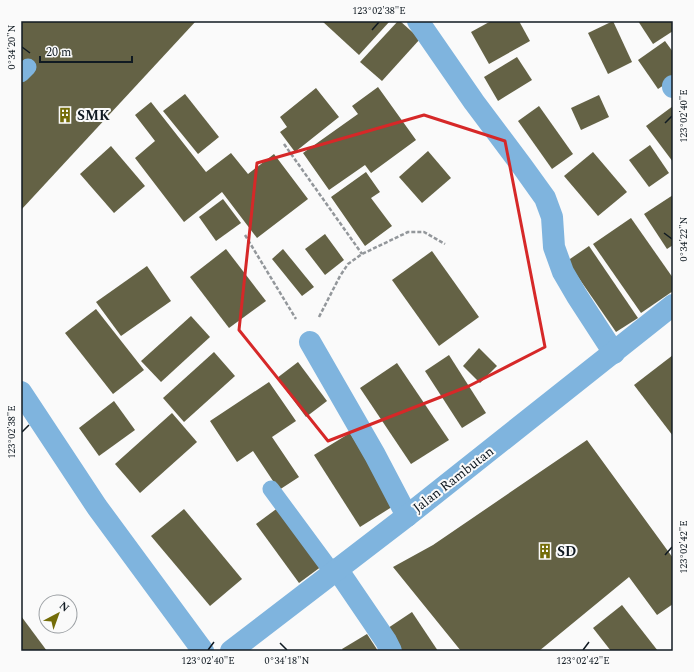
<svg xmlns="http://www.w3.org/2000/svg" width="694" height="672" viewBox="0 0 694 672" font-family="Spectral,serif">
	<rect width="100%" height="100%" fill="#fafafa"/>
	<g fill="#646245">
		<path d="M21,21h175l-175,189z"/>
		<path d="M322,21h68l-31,34z"/>
		<path d="M398,21h2l20,18 -38,42 -22,-19z"/>
		<path d="M491,21h28l11,20 -41,23 -18,-32z"/>
		<path d="M613,21l19,41 -24,12 -20,-41z"/>
		<path d="M638,21h35v10l-20,13z"/>
		<path d="M665,41l8,11v27l-15,10 -20,-29z"/>
		<path d="M517,57l15,23 -34,21 -14,-24z"/>
		<path d="M378,87l38,53 -45,33 -6,-8 -36,25 -26,-37 55,-39 -6,-8z"/>
		<path d="M316,88l23,29 -44,35 -15,-20 7,-5 -7,-10z"/>
		<path d="M185,94l34,43 -21,17 -35,-43z"/>
		<path d="M599,95l10,22 -28,13 -10,-22z"/>
		<path d="M151,102l55,70 25,-19 17,21 26,-20 34,45 -51,39 -35,-46 -38,30 -49,-64 20,-17 -20,-26z"/>
		<path d="M539,106l34,48 -21,15 -34,-48z"/>
		<path d="M673,106v56l-27,-36z"/>
		<path d="M650,145l19,28 -20,14 -20,-27z"/>
		<path d="M111,146l34,40 -31,27 -34,-39z"/>
		<path d="M428,151l23,27 -29,25 -23,-26z"/>
		<path d="M593,152l34,40 -29,24 -34,-40z"/>
		<path d="M366,172l14,20 -9,6 21,28 -27,20 -34,-49z"/>
		<path d="M673,195v50l-6,4 -23,-35z"/>
		<path d="M223,199l18,24 -25,18 -17,-24z"/>
		<path d="M631,218l42,60v13l-32,22 -48,-69z"/>
		<path d="M325,234l19,26 -19,15 -20,-26z"/>
		<path d="M589,246l49,72 -22,14 -49,-71z"/>
		<path d="M226,249l40,52 -37,27 -39,-51z"/>
		<path d="M283,249l31,38 -12,9 -30,-37z"/>
		<path d="M432,251l47,66 -40,29 -47,-66z"/>
		<path d="M147,266l24,35 -50,35 -25,-34z"/>
		<path d="M96,309l48,61 -31,24 -48,-61z"/>
		<path d="M191,316l19,21 -49,45 -20,-21z"/>
		<path d="M479,348l18,18 -17,17 -17,-17z"/>
		<path d="M214,352l21,24 -51,46 -21,-24z"/>
		<path d="M449,355l37,58 -24,15 -37,-57z"/>
		<path d="M673,355v81l-39,-51z"/>
		<path d="M298,362l29,39 -21,16 -29,-39z"/>
		<path d="M397,363l52,77 -38,24 -51,-76z"/>
		<path d="M269,382l27,39 -24,16 27,40 -20,13 -26,-39 -16,11 -27,-41z"/>
		<path d="M114,401l21,29 -36,26 -20,-28z"/>
		<path d="M172,413l25,29 -57,51 -25,-29z"/>
		<path d="M350,433l45,72 -35,22 -46,-72z"/>
		<path d="M587,440l86,118v46l-16,11 -28,-38 -90,74h-78l-68,-84 40,-22z"/>
		<path d="M279,507l43,59 -23,17 -43,-59z"/>
		<path d="M184,509l58,70 -32,27 -59,-70z"/>
		<path d="M622,605l36,46h-47l-18,-23z"/>
		<path d="M412,612l26,39h-39l-14,-21z"/>
		<path d="M21,616l26,35h-26z"/>
		<path d="M367,634l11,17h-35l-1,-2z"/>
	</g>
	<g fill="none" stroke-linecap="round" stroke-linejoin="round">
		<g stroke="#93979b" stroke-width="2.5" stroke-dasharray="4 2" stroke-linecap="butt">
			<path d="M284,144l78,110"/>
			<path d="M245,235l51,84"/>
			<path d="M319,317l21,-41 8,-12 14,-10 46,-22h16l21,12"/>
		</g>
		<g stroke="#7fb4de" stroke-width="17">
			<path d="M21,74l7,-7"/>
			<path d="M271,489l62,84"/>
		</g>
		<g stroke="#7fb4de" stroke-width="22">
			<path d="M418,21l56,81 48,64 23,32 7,19 2,30 9,25 14,24 37,57"/>
			<path d="M673,86v1"/>
			<path d="M310,342l65,113 32,61"/>
			<path d="M21,392l76,115 106,144"/>
			<path d="M337,569l49,72 5,10"/>
		</g>
		<path stroke="#7fb4de" stroke-width="22" d="M231,651l176,-135 266,-211"/>
	</g>
	<path fill="none" stroke="#d62828" stroke-width="3" stroke-linejoin="round" d="M424,115l81,26 40,206 -76,39 -141,55 -89,-111 18,-167z"/>
	<path fill="none" stroke="#101a22" stroke-width="1.5" d="M372,30l7,-8M22,47l8,6M665,123l7,-7M664,233l8,6M22,432l7,-7M665,555l7,-8M280,643l7,7M208,650l6,-8M583,650l6,-8"/>
	<defs>
		<g id="building-bare" transform="scale(1.2)"><path d="M-4-6H4V6H1V3H-1V6H-4ZM-2.5-4.3h1.7v1.8h-1.7ZM.8-4.3h1.7v1.8H.8ZM-2.5-1h1.7V.8h-1.7ZM.8-1h1.7V.8H.8Z" fill="#736c08" stroke="#fafafa" stroke-width="2.5" paint-order="stroke"/></g>
	</defs>
	<g fill-rule="evenodd">
		<use href="#building-bare" x="65" y="115"/>
		<use href="#building-bare" x="545" y="551"/>
	</g>
	<g text-anchor="middle" stroke-width="4" stroke-linejoin="round" paint-order="stroke">
		<g font-size="14" font-weight="bold" fill="#101a22" stroke="#fafafa" text-anchor="start">
			<text x="77" y="120">SMK</text>
			<text x="557" y="556">SD</text>
		</g>
		<g font-size="14" fill="#101a22" stroke="#fafafa">
			<text transform="translate(453 479) rotate(-38)" y="5">Jalan Rambutan</text>
		</g>
	</g>
	<rect width="694" height="672" fill="none" stroke="#fafafa" stroke-width="44"/>
	<g transform="translate(58 614) rotate(41)"><circle r="19" fill="#fafafa" stroke="#9ca0a4"/>
	<path d="M0-3L7 15L0 10L-7 15Z" fill="#736c08"/>
	<text y="-6" font-size="11" font-weight="bold" text-anchor="middle" fill="#101a22">N</text>
	</g>
	<path d="M40 56v6h92v-6" fill="none" stroke="#101a22" stroke-width="2"/>
	<text x="46" y="56" font-size="12" fill="#101a22" stroke="#fafafa" stroke-width="3" paint-order="stroke">20 m</text>
	<rect x="22" y="22" width="650" height="628" fill="none" stroke="#101a22" stroke-width="1.5"/>
	<g font-size="10" text-anchor="middle" fill="#101a22">
		<text x="379" y="14">123°02'38"E</text>
		<text transform="translate(11 47) rotate(-90)" y="4">0°34'20"N</text>
		<text transform="translate(683 116) rotate(-90)" y="4">123°02'40"E</text>
		<text transform="translate(683 239) rotate(-90)" y="4">0°34'22"N</text>
		<text transform="translate(11 432) rotate(-90)" y="4">123°02'38"E</text>
		<text transform="translate(683 547) rotate(-90)" y="4">123°02'42"E</text>
		<text x="208" y="664">123°02'40"E</text>
		<text x="287" y="664">0°34'18"N</text>
		<text x="583" y="664">123°02'42"E</text>
	</g>
</svg>
